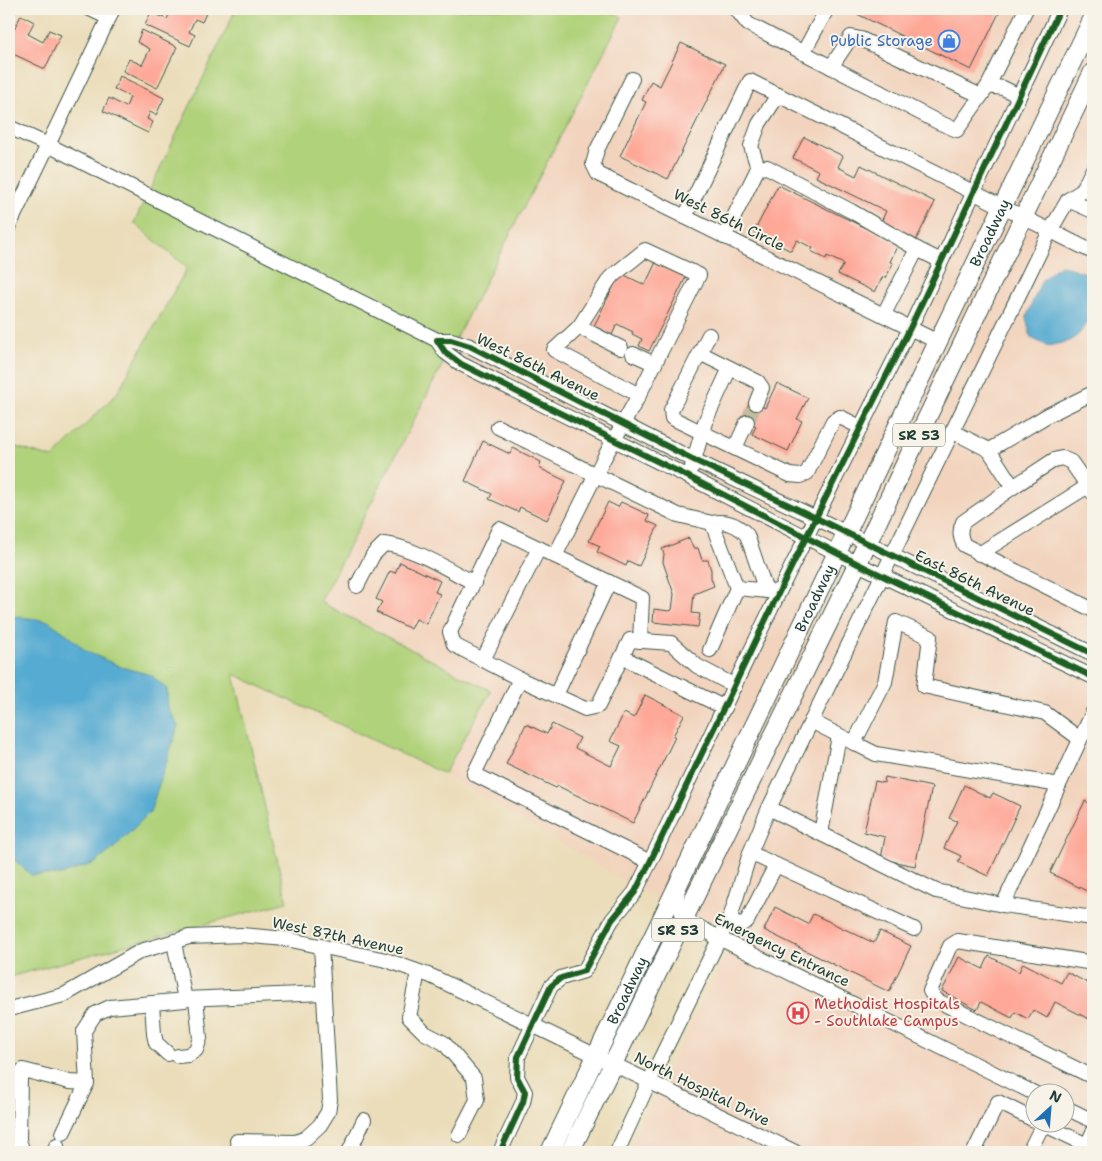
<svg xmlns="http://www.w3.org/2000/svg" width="1102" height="1161" viewBox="0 0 1102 1161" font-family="'Shantell Sans',sans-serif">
	<rect width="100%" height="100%" fill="#f7f3e8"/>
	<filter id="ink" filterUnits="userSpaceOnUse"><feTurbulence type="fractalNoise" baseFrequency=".02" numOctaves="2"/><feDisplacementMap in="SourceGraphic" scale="10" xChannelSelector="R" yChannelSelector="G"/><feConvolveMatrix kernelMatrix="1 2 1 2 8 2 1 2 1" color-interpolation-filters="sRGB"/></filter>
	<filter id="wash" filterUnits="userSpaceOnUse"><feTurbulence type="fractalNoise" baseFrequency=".0096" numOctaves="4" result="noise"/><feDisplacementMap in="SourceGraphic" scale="20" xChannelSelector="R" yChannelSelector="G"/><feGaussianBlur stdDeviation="1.12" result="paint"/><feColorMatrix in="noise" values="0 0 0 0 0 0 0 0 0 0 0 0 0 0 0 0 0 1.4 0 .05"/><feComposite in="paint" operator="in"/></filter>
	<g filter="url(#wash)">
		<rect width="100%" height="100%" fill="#ebddba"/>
		<path fill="#f2d4be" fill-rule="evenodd" d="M607,9h486v1143h-466l104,-208 -287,-170 47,-83 -171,-89 302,-584zM1034,1094h30v30h-30z"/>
		<path fill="#b0d27a" stroke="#688857" d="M236,9h371l15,8 -302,585 171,89 -47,83 -210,-100 53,228 -278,75v-532l44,13 64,-65 70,-125 -53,-45z"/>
		<g fill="#56abd2" stroke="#3a7483">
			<path d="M1060,265l33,10v37l-14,22 -9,7 -22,5 -17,-8 -5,-20 16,-38z"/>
			<path d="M14,616l34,5 20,14 18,16 35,16 30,8 16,14 1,19 10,18 -28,86 -37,37 -18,14 -34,12h-30l-22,-20v-233z"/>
		</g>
		<g id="blocks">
			<g fill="#fea898">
				<path d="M167,9h35l5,2 -5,11 -7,-3 -6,13 6,3 -5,11 -45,-21 6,-13 16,7 4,-8z"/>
				<path d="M855,9h146l-30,61 -118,-58z"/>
				<path d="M21,15l13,7 -6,12 15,8 6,-12 12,5 -16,34 -36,-17v-12z"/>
				<path d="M142,30l35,17 -20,41 -34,-17 6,-12 13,6 8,-16 -13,-7z"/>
				<path d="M681,43l44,21 -57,115 -48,-23 26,-54 -4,-2 9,-19 9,5z"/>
				<path d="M120,76l44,22 -8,17 -6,-3 -3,7 6,3 -5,11 -45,-22 6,-13 17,9 4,-10 -16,-8z"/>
				<path d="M804,137l39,19 -5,11 18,9 5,-11 74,37 -19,38 -35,-18 5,-11 -70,-34 3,-6 -26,-13z"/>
				<path d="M778,185l120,59 -8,18 3,1 -7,15 -3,-2 -8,16 -37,-18 6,-10 -17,-8 -1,3 -15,-8 2,-3 -16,-8 -6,11 -37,-19z"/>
				<path d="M656,262l30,15 -37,74 -10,-5 3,-7 -10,-5 1,-2 -16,-8 -5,11 -18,-9 26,-53 25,12z"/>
				<path d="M777,383l31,15 -11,21 5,2 -14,30 -36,-17 4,-8 -14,-7 8,-18 15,7z"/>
				<path d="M483,441l27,13 3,-6 28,14 -2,6 27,13 -19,39 -27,-13 -2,5 -29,-13 3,-5 -27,-13z"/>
				<path d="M608,502l10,5 3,-5 28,13 -2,6 11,5 -19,40 -11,-5 -2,5 -29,-14 3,-6 -11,-5z"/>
				<path d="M689,538l4,10h5l4,12h6l3,10v8l3,8 -20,8 -2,19 8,1 -2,13 -45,-5 1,-13 15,2 3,-1 2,-16 -11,-32 1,-8 -2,-5z"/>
				<path d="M400,562l40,19 -5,11 5,2 -14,30 -10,-5 -5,10 -35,-17 6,-10 -6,-3 14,-28 5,2z"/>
				<path d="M645,695l39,20 -11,21 2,1 -42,86 -75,-37 -2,2 -50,-24 20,-40 21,10 5,-10 28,14 -5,10 36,18 10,-20 -11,-5 14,-28 10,5z"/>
				<path d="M885,777l47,10 -17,79 -34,-7 4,-22 -21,-5 11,-51 9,2z"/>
				<path d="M964,785l26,13 3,-5 27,13 -32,70 -30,-14 3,-6 -17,-8 13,-27 -8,-3z"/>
				<path d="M1085,801l8,4v89l-43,-21z"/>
				<path d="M775,907l33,17 5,-10 61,29 6,-12 31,15 -22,46 -125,-62z"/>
				<path d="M989,956l30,16 4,-9 38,20 6,-11 26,14v35l-38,-19 -8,16 -14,-8 -5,9 -13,-7 -3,6 -31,-16 -4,8 -35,-19 17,-34 24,12z"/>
			</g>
		</g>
	</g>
	<g filter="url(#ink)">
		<use href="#blocks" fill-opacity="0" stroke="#3e5548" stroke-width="1"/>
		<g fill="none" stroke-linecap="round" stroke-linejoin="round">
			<path stroke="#c2bd9f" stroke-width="14" stroke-dasharray="14 7" stroke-linecap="butt" d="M747,422l9,-19"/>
			<g stroke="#3e5548" stroke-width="16">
				<g id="minor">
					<path d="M90,9l19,9"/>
					<path d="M738,9l-1,1 11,14 190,98 19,8 31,-44 15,2 16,8"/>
					<path d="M803,53l24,-44"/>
					<path d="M831,67l20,-30 10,2 120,57"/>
					<path d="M632,79l-35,71 -4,14 5,10 340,168"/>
					<path d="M988,86l38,-77"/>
					<path d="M9,127l39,18 65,-136"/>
					<path d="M758,168l-7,-22 8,-22 19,-29"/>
					<path d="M1068,200l25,11"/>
					<path d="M685,217l65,-136 343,171"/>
					<path d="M9,226l39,-81 389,195"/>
					<path d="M724,237l34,-69 9,-1 84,44 66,38"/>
					<path d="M884,314l33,-65 24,12"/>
					<path d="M579,327l42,21"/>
					<path d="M709,335l-38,75 1,8 118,57 10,1 7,-3 26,-52 7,-4 20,10"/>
					<path d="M700,353l58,29 4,6 -6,15"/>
					<path d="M633,354l22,10"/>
					<path d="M639,395l-85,-45 25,-23 31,-49 35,-28 54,25 -60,120 -35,63 -49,98 87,42 -2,43"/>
					<path d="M498,427l180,88 34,8 25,65 42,4"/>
					<path d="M952,431l37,19 24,37 -50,35c-4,9 -3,15 1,23l129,65"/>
					<path d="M735,448l12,-26"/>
					<path d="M989,450l59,-35 45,-22"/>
					<path d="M692,467l13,-45 25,-54"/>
					<path d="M1013,487l41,-27 8,-2 9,4 21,30"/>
					<path d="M712,523c14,-3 26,2 35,12l19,56"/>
					<path d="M979,554l109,-68"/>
					<path d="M357,586l16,-31 11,-11c27,2 65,26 90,39"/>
					<path d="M710,650l27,-62"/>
					<path d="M1093,654l-277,-136 -122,-58 -224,-114 -19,-6h-14l8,12 16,12 228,113 169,87 235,113"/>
					<path d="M622,657l103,51"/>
					<path d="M483,660l56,-112"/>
					<path d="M520,679l-66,-34 -4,-13 49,-103 56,27"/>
					<path d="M556,695l53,-113"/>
					<path d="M811,721l43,22 31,-61 11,-60 34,15 -6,49 121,27 35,26"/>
					<path d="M854,743l22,11 183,31"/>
					<path d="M769,808l167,83 67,14 90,13"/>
					<path d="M821,833l18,-97"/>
					<path d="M750,853l164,76"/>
					<path d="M650,862l-176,-88 46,-95 65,30 13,-3 32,-66 41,3 26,23 38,20"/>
					<path d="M679,884l-2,14 7,21 35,19 317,156"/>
					<path d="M1003,905l90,-193"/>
					<path d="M728,921l14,3 5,-3 29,-56"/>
					<path d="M1093,963l-135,-22 -8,5 -20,45 6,9 157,77"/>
					<path d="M418,972l-9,45 16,16 19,10 30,35 3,22 -18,35"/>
					<path d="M185,999l139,-6"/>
					<path d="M152,1003l2,31 2,9 12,11"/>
					<path d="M9,1009l55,-14 77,-44 48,-14 52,-2 45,4 100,21 45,16 364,176"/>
					<path d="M178,1056l10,-1 8,-5 4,-12 -4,-39"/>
					<path d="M1064,1107l29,14"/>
					<path d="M1043,1124l44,21"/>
					<path d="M63,1133l24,-50"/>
					<path d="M237,1141l59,1 10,-4 14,-13 8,-13 2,-12 -9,-154"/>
					<path d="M23,1152l-4,-12 1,-62 3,-8 47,12 17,1 -3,-52 11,-17 15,-7 75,-7 -11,-58"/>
					<path d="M53,1152l4,-7"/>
					<path d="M349,1152l15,-32"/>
					<path d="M500,1152l23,-50 2,-10 -8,-15 1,-20 33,-71 10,-8 23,-7 28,-51 23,-28 15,-30 129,-270 131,-264 150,-319"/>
					<path d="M617,1152l32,-70 82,-167 19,-62 19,-45 281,-577 18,-31 14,-9 11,-22"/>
					<path d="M974,1152l24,-50 36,18"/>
					<path d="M1029,1152l14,-28"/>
					<path d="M1084,1152l9,-20"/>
				</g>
			</g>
			<g stroke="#3e5548" stroke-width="20">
				<g id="major">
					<path id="s1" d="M550,1152l543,-1134"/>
					<path d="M570,1152l297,-608 58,-122 168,-350"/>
				</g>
			</g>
			<use href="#minor" stroke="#fff" stroke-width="14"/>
			<use href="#major" stroke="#fff" stroke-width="18"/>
			<g stroke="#f7f3e8" stroke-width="9">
				<g id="cycleway">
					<path d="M1093,654l-277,-136 -122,-58 -224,-114 -19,-6h-14l8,12 16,12 228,113 169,87 235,113"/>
					<path d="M500,1152l23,-50 2,-10 -8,-15 1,-20 33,-71 10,-8 23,-7 28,-51 23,-28 15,-30 129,-270 131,-264 150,-319"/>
				</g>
			</g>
			<use href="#cycleway" stroke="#1b5e20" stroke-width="6"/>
		</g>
	</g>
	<defs>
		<g id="shop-ring" transform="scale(1.125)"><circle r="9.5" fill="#f7f3e8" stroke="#3f7fe0" stroke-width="1.5"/><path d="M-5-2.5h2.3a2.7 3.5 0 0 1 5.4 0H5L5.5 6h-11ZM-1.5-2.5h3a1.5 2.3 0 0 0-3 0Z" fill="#3f7fe0"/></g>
		<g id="hospital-ring" transform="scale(1.125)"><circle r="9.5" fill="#f7f3e8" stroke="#e0444e" stroke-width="1.5"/><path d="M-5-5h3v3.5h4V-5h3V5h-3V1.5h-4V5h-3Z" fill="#e0444e"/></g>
	</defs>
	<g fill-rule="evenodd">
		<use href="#shop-ring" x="949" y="41"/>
		<use href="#hospital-ring" x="798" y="1013"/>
	</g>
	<g text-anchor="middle" stroke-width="4" stroke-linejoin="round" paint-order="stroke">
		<g fill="#f7f3e8" stroke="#60746a" stroke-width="1">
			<rect x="893" y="423.5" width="52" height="23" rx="4"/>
			<rect x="652" y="918.5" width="52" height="23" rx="4"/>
		</g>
		<g font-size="14" font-weight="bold" fill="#1f3d34">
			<text x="919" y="440">SR 53</text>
			<text x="678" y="935">SR 53</text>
		</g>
		<g font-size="15" fill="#366cbe" stroke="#f7f3e8" text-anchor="end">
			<text x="933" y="46">Public Storage</text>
		</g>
		<g font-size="15" fill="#1f3d34" stroke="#f7f3e8">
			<text transform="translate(729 220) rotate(26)" y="5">West 86th Circle</text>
			<text dy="5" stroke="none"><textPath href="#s1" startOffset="1019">Broadway</textPath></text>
			<text transform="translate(538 367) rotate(26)" y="5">West 86th Avenue</text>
			<text transform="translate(975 583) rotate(26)" y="5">East 86th Avenue</text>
			<text dy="5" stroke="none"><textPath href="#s1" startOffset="614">Broadway</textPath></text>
			<text transform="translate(338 936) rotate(12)" y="5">West 87th Avenue</text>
			<text transform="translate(782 950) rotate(26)" y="5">Emergency Entrance</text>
			<text dy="5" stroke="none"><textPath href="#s1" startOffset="179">Broadway</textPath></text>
			<text transform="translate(702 1089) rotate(26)" y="5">North Hospital Drive</text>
		</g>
		<g font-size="15" fill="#be3a42" stroke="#f7f3e8" text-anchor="start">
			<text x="814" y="1009">Methodist Hospitals<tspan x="814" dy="17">- Southlake Campus</tspan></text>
		</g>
	</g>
	<rect width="1102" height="1161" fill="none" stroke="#f7f3e8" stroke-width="30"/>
	<g transform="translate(1050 1108) rotate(26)"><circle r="24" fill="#f7f3e8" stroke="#a1aaa0"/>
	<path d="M0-4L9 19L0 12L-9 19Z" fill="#1f6fb2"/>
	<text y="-8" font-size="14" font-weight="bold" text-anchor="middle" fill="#1f3d34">N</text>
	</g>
</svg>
